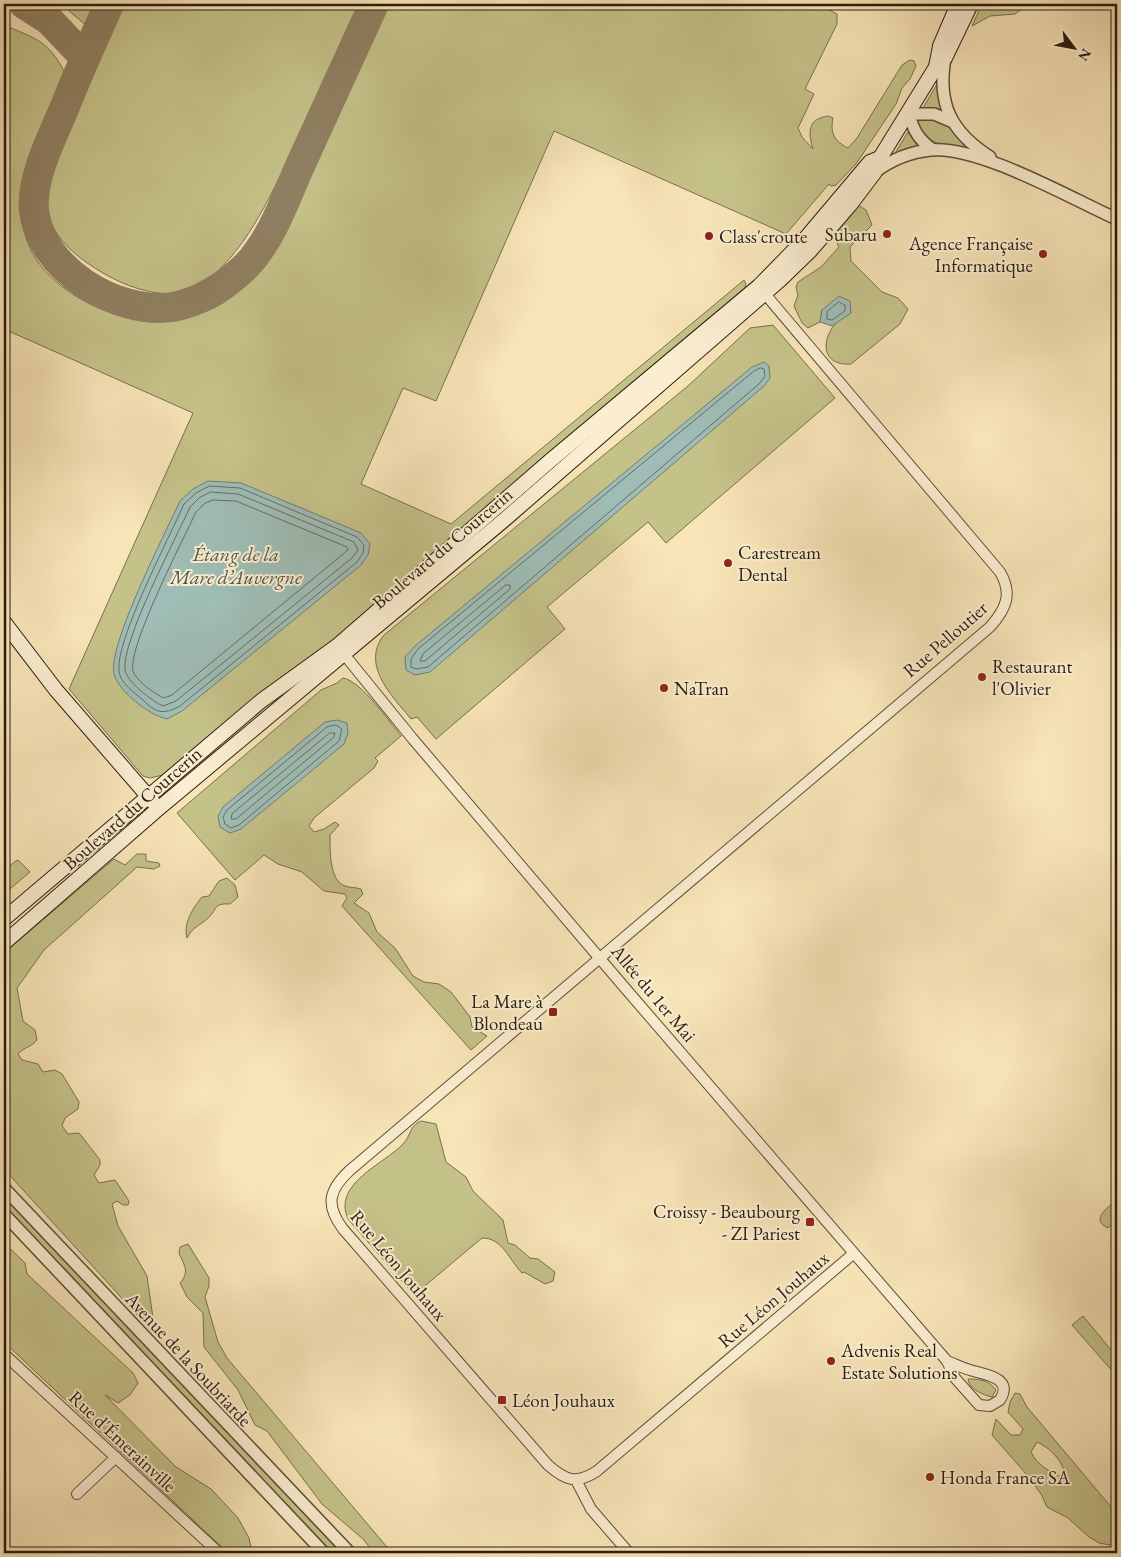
<svg xmlns="http://www.w3.org/2000/svg" width="1121" height="1557" viewBox="0 0 1121 1557" font-family="'EB Garamond',serif">
	<rect width="100%" height="100%" fill="#f7e4b7"/>
	<filter id="stains"><feTurbulence type="fractalNoise" baseFrequency=".004" numOctaves="4"/><feColorMatrix values="0 0 0 0 .2 0 0 0 0 .09 0 0 0 0 .02 0 0 0 .5 -.17"/></filter>
	<radialGradient id="worn" r=".72"><stop offset=".6" stop-color="#630" stop-opacity="0"/><stop offset="1" stop-color="#630" stop-opacity=".3"/></radialGradient>
	<g fill="#c5c289" stroke="#78704c" fill-rule="evenodd">
		<path d="M61,4h38l-11,23z"/>
		<path d="M122,4h242c-22,45 -44,90 -66,135 -25,51 -47,105 -91,142 -22,20 -57,13 -82,3 -28,-12 -72,-39 -77,-72 -6,-41 19,-83 34,-118 13,-30 26,-60 40,-90z"/>
		<path d="M382,4h396c20,9 36,-4 59,10v10l-32,65 9,5 -16,34 4,9 11,12c-5,-16 -6,-30 15,-33l5,2c-3,15 1,23 15,30l9,-10 45,-73 8,-5 4,1 2,5 -6,13 -8,9 -6,16 -40,60 -20,21 -5,1 -2,-2 -43,50 -232,-103 -118,270 -33,-13 -42,96 90,40 293,-244 2,4 -2,6 -373,322 -127,94 -81,69 -13,3 -7,-2 -74,-87 124,-276 -189,-84v-304c32,14 44,15 61,48 -20,46 -48,98 -42,150 3,28 20,49 41,65 45,34 109,45 159,15 14,-9 29,-23 40,-35 17,-18 33,-63 44,-87 25,-59 50,-118 75,-177z"/>
		<path d="M982,4h37l2,6 -6,4 -25,2 -18,10z"/>
		<path d="M937,84l5,26 -19,-2z"/>
		<path d="M930,118l18,8 19,23c-24,-5 -40,-2 -50,-28z"/>
		<path d="M908,132l11,14 -25,9z"/>
		<path d="M858,205l8,5 6,15 -22,22 1,14 31,31 16,6 10,11 -8,15 -49,40c-25,2 -31,-17 -19,-36 3,-6 13,-11 18,-15l-28,-3 -2,12 -12,6 -6,-5 -8,-17 4,-11 -2,-8 2,-5 23,-15 18,-20 -6,-12z"/>
		<path d="M773,325l62,73 -169,145 -18,-21 -101,85 18,22 -129,110 -19,-22 -6,2c-18,-22 -51,-54 -27,-84l304,-249 62,-58z"/>
		<path d="M343,678c18,3 46,43 58,58l-26,22 3,3 -4,7 -60,50 -5,8 5,6 10,-3 11,-7 4,3 -9,10c0,14 -1,46 15,51 5,2 10,1 16,3l2,5 -9,9 15,10 8,19 18,16 18,28 11,6 15,2 12,8 19,25 2,10 15,9 -16,14 -129,-144 5,-8 -2,-4 -21,-3 -22,-19 -24,-8 -14,-9 -29,25 -58,-67 144,-123 16,-7z"/>
		<path d="M137,854h9v7l13,2 1,3 -6,3 -17,-2 -93,83 -27,38 6,33 12,9 2,10c-5,7 -13,7 -19,14l4,6 16,4 5,8 12,-2 7,4 17,28 -1,7 -13,9 -3,8 6,8 11,-1 21,27v5l-6,10 5,8 16,-3 14,21 -1,4h-5l-6,-4 -5,3 6,22 29,50 6,42 -14,-1 -135,-148v-216l110,-94 11,6z"/>
		<path d="M18,860l12,12 -26,22c0,-12 0,-28 14,-34z"/>
		<path d="M227,878l8,7 3,12 -8,7c-17,-1 -12,5 -22,14 -8,8 -15,8 -21,20 -4,-15 6,-30 15,-41l7,-1 10,-15z"/>
		<path d="M421,1121l15,3 10,38 20,15 7,14 30,29 5,23 7,2 15,13 8,1 17,13 -2,9 -8,3 -21,-12 -2,1c-13,-13 -19,-35 -40,-35l-68,57 -66,-76c-16,-35 36,-55 55,-75 8,-8 6,-18 18,-23z"/>
		<path d="M4,1197l337,356h-8l-329,-348z"/>
		<path d="M1117,1201v19l-9,8c-18,-8 -1,-21 9,-27z"/>
		<path d="M4,1243l21,20 2,11 106,99 5,10 -8,12 -12,8 -13,-8 71,72 35,22 27,29 11,20 3,15h-24l-224,-211z"/>
		<path d="M188,1244l21,34v8l-4,11 13,45 9,16 165,195h-18l-11,-14 -41,-35 -55,-73 -12,-6 -17,-35 -34,-43 -1,-34 -16,-16 -7,-14c10,-11 4,-18 -1,-30l1,-6z"/>
		<path d="M1083,1316l34,41v13l-3,3 -42,-48z"/>
		<path d="M968,1379c12,0 21,1 28,11l-4,7c-9,-2 -23,-8 -24,-18z"/>
		<path d="M1015,1393l5,1 7,13 90,107v25l-7,6 -11,-2 -10,-6 -21,-19 -21,-11 -6,-13 -14,-19 -35,-40 4,-16 15,16h9l3,-6 -15,-17 2,-10zM1037,1442c13,6 23,16 28,31l-3,4c-12,-5 -25,-12 -31,-25z"/>
	</g>
	<g fill="#9fbdb6" stroke="#707d73">
		<path d="M839,296l11,5 1,12 -19,13 -12,-4 2,-12z"/>
		<path d="M764,362l5,4 1,12 -6,8 -334,286 -15,3 -9,-5 -1,-13 10,-11 337,-279z"/>
		<path d="M208,481l33,2 120,50 9,11 -2,11 -7,10 -179,146 -15,8c-18,-4 -48,-27 -53,-45 -7,-28 52,-142 66,-173l13,-12z"/>
		<path d="M337,720l10,3 1,10 -4,11 -103,85 -11,4 -10,-6 -2,-11 5,-9 102,-85z"/>
	</g>
	<g fill="none" stroke-linecap="round" stroke-linejoin="round">
		<g stroke="#646d62" stroke-width="1">
			<path d="M839,302l6,3v6l-13,9 -5,-1v-7z"/>
			<path d="M761,368l3,1 1,7 -5,7 -332,284 -12,2 -5,-2v-8l7,-10 336,-278z"/>
			<path d="M210,486l30,2 117,49 7,8 -1,8 -6,9 -177,144c-17,9 -24,7 -37,-6 -8,-7 -23,-17 -24,-29 -4,-30 51,-135 65,-167l12,-11z"/>
			<path d="M211,492l27,2 116,48 4,8 -6,8 -176,143 -13,5c-11,-5 -36,-24 -38,-36 -4,-28 51,-132 65,-163l9,-9z"/>
			<path d="M213,500l23,1 111,46 1,3 -176,145 -8,3c-9,-4 -28,-17 -31,-27 -6,-23 51,-133 63,-159l8,-8z"/>
			<path d="M506,585h4v4l-85,72h-5l3,-7z"/>
			<path d="M336,725l6,4 -3,12 -100,84 -8,3 -6,-4 -2,-7 4,-7 100,-83z"/>
			<path d="M330,733h5l-1,4 -98,82h-5l1,-5z"/>
		</g>
		<g stroke="#908062" stroke-width="30">
			<path d="M24,4l25,16 36,38"/>
			<path d="M109,4c-15,35 -31,69 -45,105 -12,28 -33,69 -30,101 6,59 82,105 139,97 27,-5 54,-22 74,-42 24,-25 38,-65 52,-97 25,-55 50,-109 75,-164"/>
		</g>
		<g stroke="#5d4f38" stroke-width="12">
			<g id="minor">
				<path d="M760,288l240,284c13,22 6,37 -10,55l-641,544c-20,19 -24,34 -6,58l205,236c17,15 28,20 49,6l256,-217"/>
				<path d="M339,648l73,90 213,250 322,373"/>
				<path d="M4,1354l215,199"/>
				<path d="M947,1361c8,3 15,7 23,9 15,5 44,7 30,30l-10,6 -11,-1 -24,-27z"/>
				<path d="M576,1480l15,29 38,44"/>
				<path d="M77,1494l39,-37"/>
				<path d="M1114,1553l3,-2"/>
			</g>
		</g>
		<g stroke="#5d4f38" stroke-width="14">
			<g id="tertiary">
				<path d="M945,58c-8,46 6,74 45,99"/>
				<path d="M932,149c-13,-9 -19,-19 -23,-35h25l19,8"/>
				<path d="M875,172c16,-12 35,-20 56,-22 47,-5 141,49 186,69"/>
				<path d="M4,1188l346,365"/>
				<path d="M4,1214l320,339"/>
			</g>
		</g>
		<g stroke="#2a1d0e" stroke-width="16">
			<g id="secondary">
				<path d="M936,67l4,-21 18,-42"/>
				<path d="M4,622l52,68 97,112"/>
				<path d="M4,919l257,-218 76,-55 214,-186 208,-174 46,-47 65,-77 10,-4"/>
				<path d="M4,943l154,-134 346,-289 276,-240 30,-29 40,-46 25,-33 5,-14 56,-91 9,-9 26,-54"/>
			</g>
		</g>
		<use href="#minor" stroke="#faedd0" stroke-width="10"/>
		<use href="#tertiary" stroke="#faedd0" stroke-width="11"/>
		<use href="#secondary" stroke="#faedd0" stroke-width="14"/>
	</g>
	<g fill="#8f2418" stroke="#faedd0" stroke-width="2">
		<circle cx="887" cy="234" r="5"/>
		<circle cx="709" cy="236" r="5"/>
		<circle cx="1043" cy="254" r="5"/>
		<circle cx="728" cy="563" r="5"/>
		<circle cx="982" cy="677" r="5"/>
		<circle cx="664" cy="688" r="5"/>
		<rect x="548" y="1007" width="10" height="10" rx="2.5"/>
		<rect x="805" y="1217" width="10" height="10" rx="2.5"/>
		<circle cx="831" cy="1361" r="5"/>
		<rect x="497" y="1395" width="10" height="10" rx="2.5"/>
		<circle cx="930" cy="1477" r="5"/>
	</g>
	<g text-anchor="middle" stroke-width="4" stroke-linejoin="round" paint-order="stroke">
		<g font-size="19" fill="#2a1d0e" stroke="#faedd0" text-anchor="start">
			<text x="877" y="241" text-anchor="end">Subaru</text>
			<text x="719" y="243">Class'croute</text>
			<text x="1033" y="250" text-anchor="end">Agence Française<tspan x="1033" dy="22">Informatique</tspan></text>
			<text x="738" y="559">Carestream<tspan x="738" dy="22">Dental</tspan></text>
			<text x="992" y="673">Restaurant<tspan x="992" dy="22">l'Olivier</tspan></text>
			<text x="674" y="695">NaTran</text>
			<text x="543" y="1008" text-anchor="end">La Mare à<tspan x="543" dy="22">Blondeau</tspan></text>
			<text x="800" y="1218" text-anchor="end">Croissy - Beaubourg<tspan x="800" dy="22">- ZI Pariest</tspan></text>
			<text x="841" y="1357">Advenis Real<tspan x="841" dy="22">Estate Solutions</tspan></text>
			<text x="512" y="1407">Léon Jouhaux</text>
			<text x="940" y="1484">Honda France SA</text>
		</g>
		<g font-size="19" fill="#2a1d0e" stroke="#faedd0">
			<text transform="translate(442 548) rotate(-40)" y="7">Boulevard du Courcerin</text>
			<text transform="translate(945 639) rotate(-41)" y="7">Rue Pelloutier</text>
			<text transform="translate(132 808) rotate(-41)" y="7">Boulevard du Courcerin</text>
			<text transform="translate(654 993) rotate(50)" y="7">Allée du 1er Mai</text>
			<text transform="translate(399 1265) rotate(50)" y="7">Rue Léon Jouhaux</text>
			<text transform="translate(773 1299) rotate(-40)" y="7">Rue Léon Jouhaux</text>
			<text transform="translate(189 1359) rotate(47)" y="7">Avenue de la Soubriarde</text>
			<text transform="translate(123 1441) rotate(43)" y="7">Rue d'Émerainville</text>
		</g>
		<g font-size="20" font-style="italic" fill="#535549" stroke="#faedd0">
			<text x="236" y="561">Étang de la<tspan x="236" dy="23">Mare d’Auvergne</tspan></text>
		</g>
	</g>
	<rect width="1121" height="1557" fill="none" stroke="#f7e4b7" stroke-width="20"/>
	<rect x="5" y="5" width="1111" height="1547" fill="none" stroke="#2a1d0e" stroke-width="2.5"/>
	<rect x="10" y="10" width="1101" height="1537" fill="none" stroke="#2a1d0e"/>
	<g transform="translate(1074 48) rotate(122)" stroke="#faedd0" stroke-width="4" paint-order="stroke">
	<path d="M0-4L9 19L0 12L-9 19Z" fill="#2a1d0e"/>
	<text y="-8" font-size="14" font-weight="bold" text-anchor="middle" fill="#2a1d0e">N</text>
	</g>
	<rect width="100%" height="100%" filter="url(#stains)"/>
	<rect width="100%" height="100%" fill="url(#worn)"/>
</svg>
